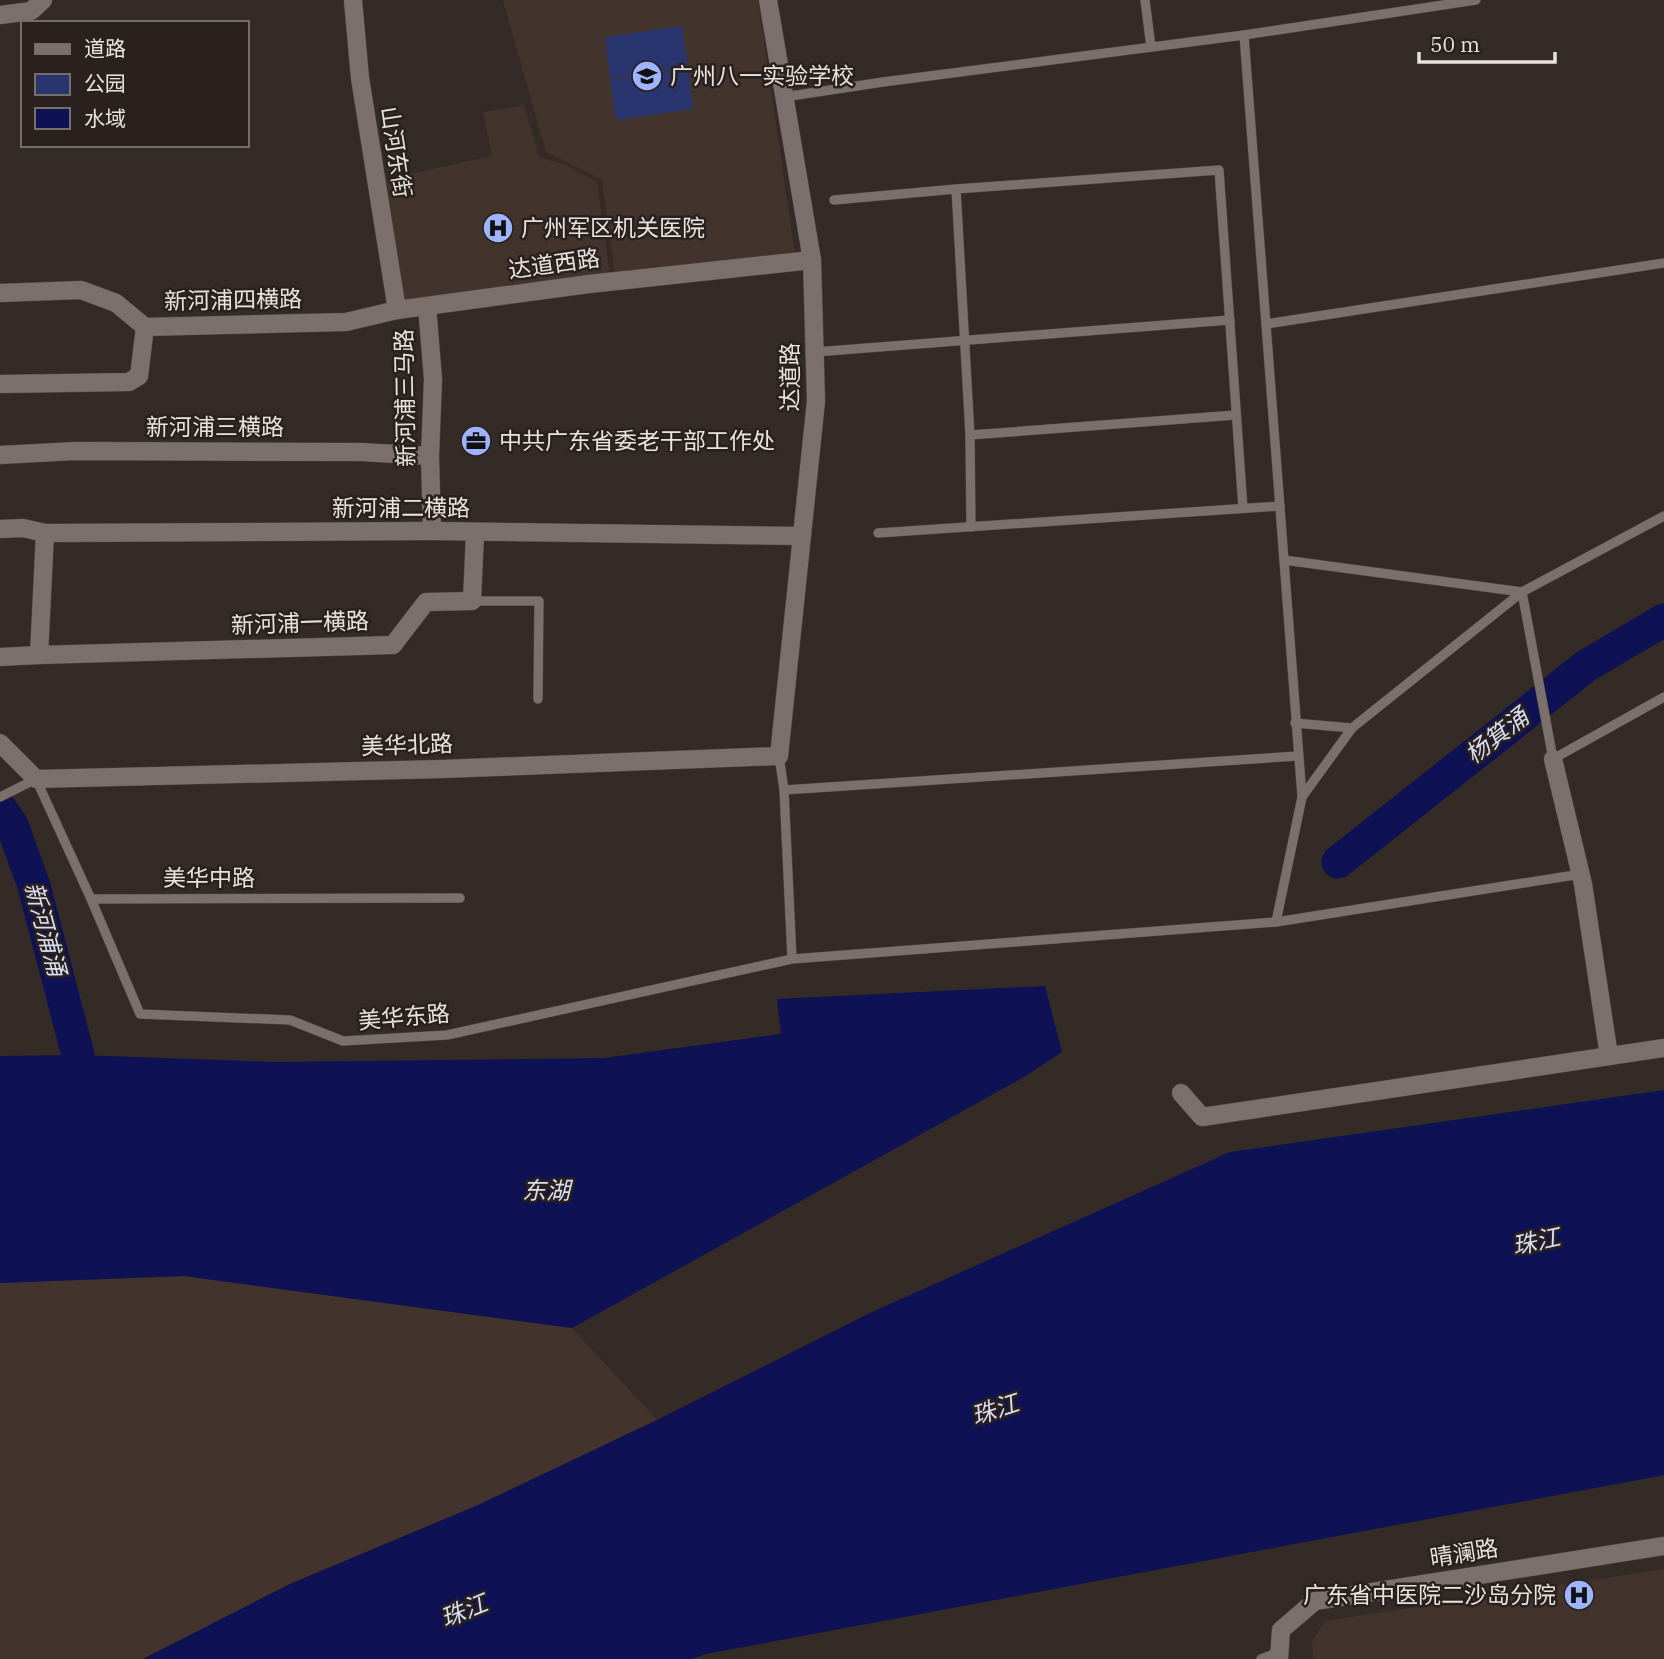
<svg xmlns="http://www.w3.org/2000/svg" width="1664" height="1659" viewBox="0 0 1664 1659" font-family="'IBM Plex Serif','Noto Sans SC',serif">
	<rect width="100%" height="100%" fill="#342b27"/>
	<g fill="#42342d">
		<path d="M503,0h255l37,255 -180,19 -13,-94 -56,-28z"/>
		<path d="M524,105l15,52 27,8 31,17 13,93 -208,28 -15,-124 105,-23 -9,-44z"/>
		<path d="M184,1276l388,52 85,92 -179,85 -188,79 -147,75h-143v-376z"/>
		<path d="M1664,1569v90h-351l-1,-18 13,-20z"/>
	</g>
	<g fill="#28356e">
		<path d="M682,26l6,41 -78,11 -5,-41z"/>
		<path d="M688,69l5,40 -77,11 -6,-41z"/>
	</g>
	<g fill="#0e1153">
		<path d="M1045,986l17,66 -38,25 -452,251 -388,-52 -184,7v-227l78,-1 197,7 329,-4 177,-24 -4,-35z"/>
		<path d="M1664,1090v385l-958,179 -14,5h-549l147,-75 188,-79 179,-85 215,-108 358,-160z"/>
	</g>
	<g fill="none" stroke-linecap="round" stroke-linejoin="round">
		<g stroke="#0e1153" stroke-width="33">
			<path d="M0,808l12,17 22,61 44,169"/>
			<path d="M1338,862l248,-196 78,-46"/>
		</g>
		<g stroke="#514a46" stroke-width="10">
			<g id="service">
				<path d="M1145,0l6,47"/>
				<path d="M1244,35l58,762 -26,125"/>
				<path d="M784,97l99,-15 361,-47 232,-35"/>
				<path d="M956,189l14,246 1,92"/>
				<path d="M834,200l122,-11 263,-19 24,338"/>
				<path d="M1266,324l398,-61"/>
				<path d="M815,352l415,-32"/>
				<path d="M970,435l266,-20"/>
				<path d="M878,533l402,-27"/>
				<path d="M1284,560l238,32 31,167 111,-62"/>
				<path d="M472,601h67l-1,98"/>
				<path d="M1295,723l57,5"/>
				<path d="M779,756l5,34 514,-34"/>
				<path d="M784,790l8,169"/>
				<path d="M0,797l36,-18 55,120 369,-1"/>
				<path d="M1302,797l50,-69 170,-136 142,-76"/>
				<path d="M91,899l49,115 150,6 53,21 104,-6 345,-76 484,-37 305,-48"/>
				<path d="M1261,1659l18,-7"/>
			</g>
		</g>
		<g stroke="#514a46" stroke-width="19">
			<g id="minor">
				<path d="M353,0l7,78 37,232"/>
				<path d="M0,15l31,-4 12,-11"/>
				<path d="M0,293l81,-3 35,13 29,24"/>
				<path d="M427,306l6,73 -3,77 2,75"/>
				<path d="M145,327l201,-5 51,-12 192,-26 223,-24"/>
				<path d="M0,384l129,-2 10,-6 6,-49"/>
				<path d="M0,455l75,-4 286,1 69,4"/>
				<path d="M0,529l23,-1 22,5 387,-2 370,5"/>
				<path d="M39,655l354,-10 33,-43 46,-1 3,-68"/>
				<path d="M0,657l39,-2 6,-122"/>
				<path d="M0,743l36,36 406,-10 337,-13 37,-355 -4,-141 -44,-260"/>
				<path d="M1553,759l30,125 26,172"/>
				<path d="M1181,1093l21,24 462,-69"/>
				<path d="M1279,1659l2,-29 34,-29 349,-55"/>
			</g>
		</g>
		<use href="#service" stroke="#7b706c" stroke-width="9"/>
		<use href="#minor" stroke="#7b706c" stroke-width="18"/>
	</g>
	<defs>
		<g id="school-disc" transform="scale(1.575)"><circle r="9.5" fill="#9eb4fd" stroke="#2a211e"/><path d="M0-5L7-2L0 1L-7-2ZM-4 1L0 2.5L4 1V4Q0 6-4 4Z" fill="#111"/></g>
		<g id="hospital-disc" transform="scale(1.575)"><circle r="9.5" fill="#9eb4fd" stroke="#2a211e"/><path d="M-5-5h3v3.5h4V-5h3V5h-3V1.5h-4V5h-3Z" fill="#111"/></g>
		<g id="office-disc" transform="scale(1.575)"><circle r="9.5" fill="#9eb4fd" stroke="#2a211e"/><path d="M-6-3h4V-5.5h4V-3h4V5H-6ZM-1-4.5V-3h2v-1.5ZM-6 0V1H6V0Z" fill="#111"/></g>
	</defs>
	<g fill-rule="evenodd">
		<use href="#school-disc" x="647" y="76"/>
		<use href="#hospital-disc" x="498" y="228"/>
		<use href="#office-disc" x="476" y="441"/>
		<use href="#hospital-disc" x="1579" y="1595"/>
	</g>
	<g text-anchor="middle" stroke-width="5" stroke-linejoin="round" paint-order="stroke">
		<g font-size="23" fill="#e8e2df" stroke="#2a211e" text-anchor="start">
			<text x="670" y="84">广州八一实验学校</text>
			<text x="521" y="236">广州军区机关医院</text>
			<text x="499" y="449">中共广东省委老干部工作处</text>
			<text x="1556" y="1603" text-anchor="end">广东省中医院二沙岛分院</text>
		</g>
		<g font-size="23" fill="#e8e2df" stroke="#2a211e">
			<text transform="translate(396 152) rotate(81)" y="8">山河东街</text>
			<text transform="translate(554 264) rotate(-8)" y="8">达道西路</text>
			<text transform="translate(233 300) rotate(-1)" y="8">新河浦四横路</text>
			<text transform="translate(790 377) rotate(-90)" y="8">达道路</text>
			<text transform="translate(405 398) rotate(-91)" y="8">新河浦三马路</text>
			<text x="215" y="435">新河浦三横路</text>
			<text x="401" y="516">新河浦二横路</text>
			<text transform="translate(300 623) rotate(-2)" y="8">新河浦一横路</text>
			<text transform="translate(407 745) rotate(-2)" y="8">美华北路</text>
			<text x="209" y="886">美华中路</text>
			<text transform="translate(404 1017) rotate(-5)" y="8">美华东路</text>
			<text transform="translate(1464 1553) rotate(-9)" y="8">晴澜路</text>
		</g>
		<g font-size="24" font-style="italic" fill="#d7def3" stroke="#2a211e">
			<text transform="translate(1497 736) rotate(-38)" y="8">杨箕涌</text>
			<text transform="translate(45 929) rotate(75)" y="8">新河浦涌</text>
			<text x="546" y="1199">东湖</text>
			<text transform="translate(1536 1242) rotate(-12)" y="8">珠江</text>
			<text transform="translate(995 1410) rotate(-18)" y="8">珠江</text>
			<text transform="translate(464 1611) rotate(-22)" y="8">珠江</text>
		</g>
	</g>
	<rect x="21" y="21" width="228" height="126" fill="#2a211e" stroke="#766e6b" stroke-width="2"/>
	<rect x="35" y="44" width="35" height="10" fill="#7b706c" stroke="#766e6b" stroke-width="2"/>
	<text x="84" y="56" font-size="21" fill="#e8e2df">道路</text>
	<rect x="35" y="74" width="35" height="21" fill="#28356e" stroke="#766e6b" stroke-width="2"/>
	<text x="84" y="91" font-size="21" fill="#e8e2df">公园</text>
	<rect x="35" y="108" width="35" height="21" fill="#0e1153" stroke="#766e6b" stroke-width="2"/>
	<text x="84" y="126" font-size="21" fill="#e8e2df">水域</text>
	<path d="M1419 52v10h136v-10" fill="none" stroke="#e8e2df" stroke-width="3.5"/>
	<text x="1430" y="52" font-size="21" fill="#e8e2df" stroke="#2a211e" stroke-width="5" paint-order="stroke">50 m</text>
</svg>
